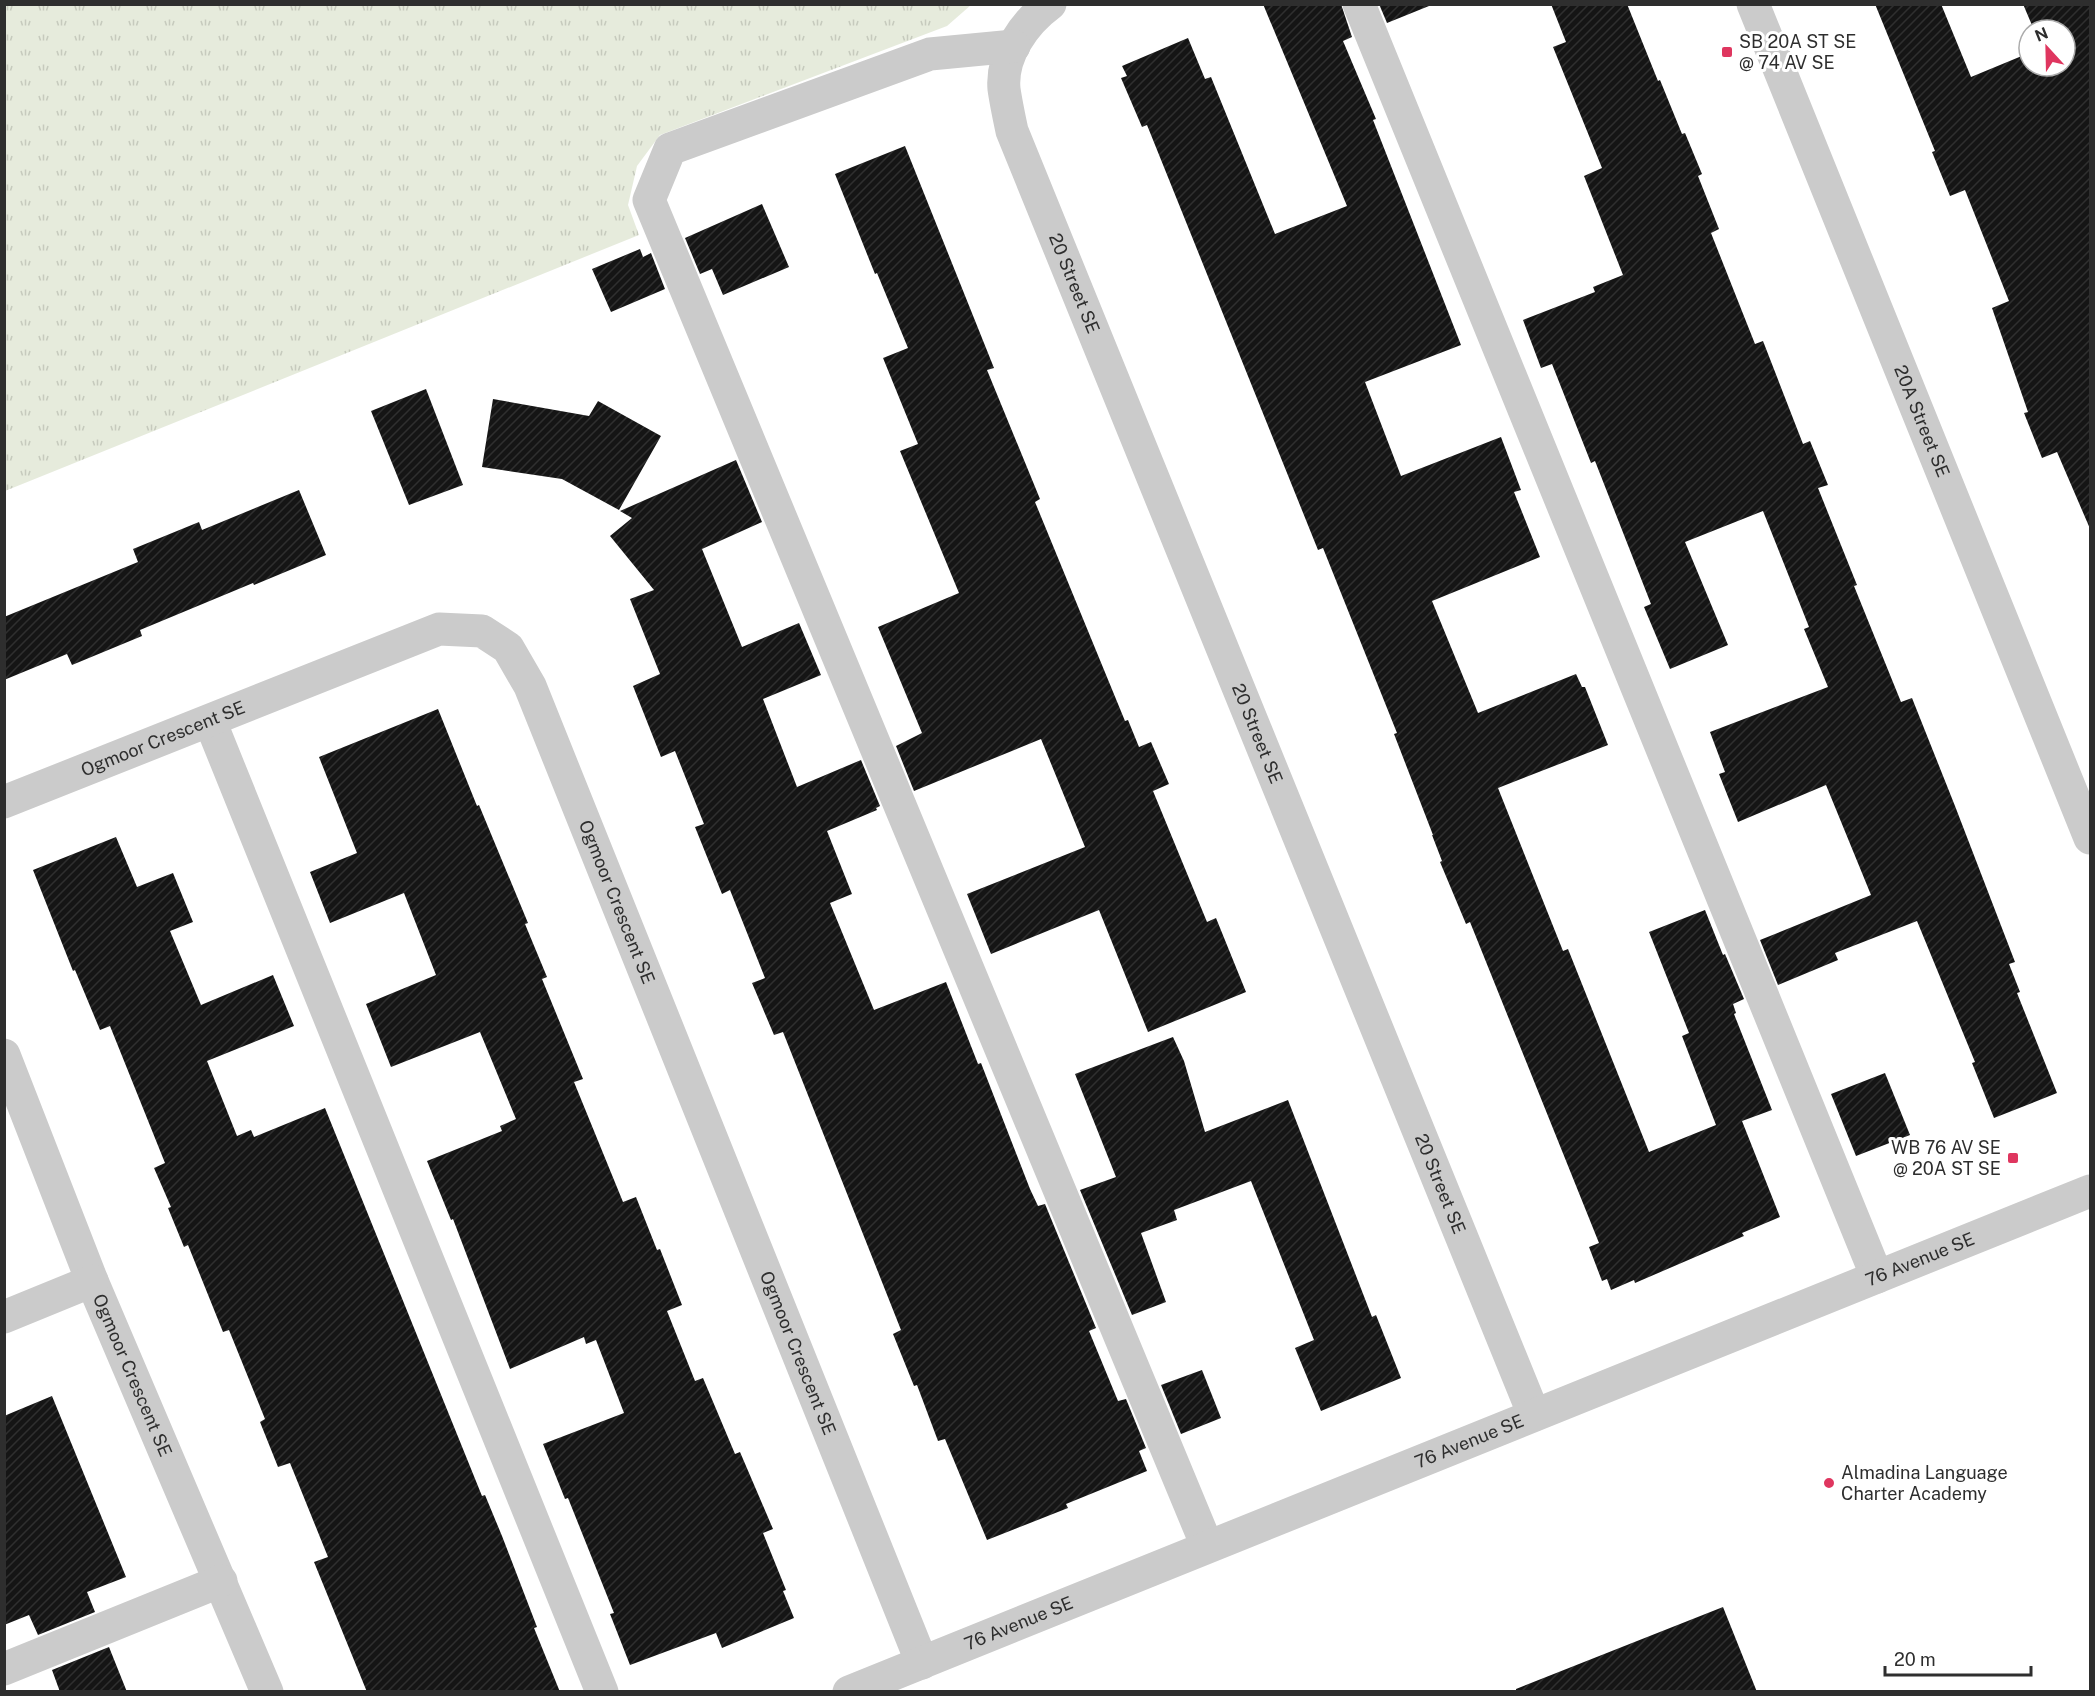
<svg xmlns="http://www.w3.org/2000/svg" width="2095" height="1696" viewBox="0 0 2095 1696" font-family="'Public Sans',sans-serif">
	<defs>
		<pattern id="park-tufts" width="24" height="20" patternUnits="userSpaceOnUse" patternTransform="scale(1.5)"><rect width="24" height="20" fill="#e6ebdc"/><path d="M3 7l-1-3M5 7V3M7 7l1-3M15 17l-1-3M17 17v-4M19 17l1-3" fill="none" stroke="#c6cabd"/></pattern>
		<pattern id="building-hatch" width="6" height="6" patternUnits="userSpaceOnUse" patternTransform="scale(1.5)"><rect width="6" height="6" fill="#151515"/><path d="M-1 1l2-2M0 6l6-6M5 7l2-2" fill="none" stroke="#2f2f2f"/></pattern>
	</defs>
	<rect width="100%" height="100%" fill="#fff"/>
	<path fill="url(#park-tufts)" d="M5,5h966l-24,21 -287,109 -23,31 -9,39 11,30 -634,256z"/>
	<g fill="url(#building-hatch)">
		<path d="M1263,4h78l11,33 -9,4 33,78 -3,1 88,225 -96,37 36,94 100,-39 20,53 -7,2 26,65 -108,44 46,112 98,-39 6,13h3l23,58 -110,43 65,163 5,-2 81,203 67,-27 -34,-89 7,-3 -40,-101 56,-22 18,45 2,-1 19,45 -11,5 3,9 -2,1 38,96 -30,11 38,96 -38,16 2,3 -109,47 -1,-3 -23,10 -4,-11 -5,2 -13,-34 10,-4 -129,-321 -4,2 -26,-62 2,-1 -10,-26h1l-39,-101 3,-1 -74,-185 -5,2 -171,-425 -5,2 -21,-49 6,-2 -5,-10 66,-28 17,41 6,-2 64,157 72,-28z"/>
		<path d="M1379,4h50v2l-42,17z"/>
		<path d="M1551,4h76l31,77 2,-1 22,54 3,-1 17,41 -4,2 21,53 -8,4 44,111 8,-3 40,103 7,-3 18,44 -10,3 39,97 -3,1 47,116 11,-4 43,108 60,156 -6,2 11,28 -3,1 40,100 -63,25 -22,-55 3,-1 -58,-141 -82,32 3,7 -60,25 -18,-45 111,-45 -45,-110 -88,37 -19,-48 6,-2 -15,-40 118,-45 -24,-58 5,-2 -46,-116 -78,31 43,103 -58,24 -26,-62 7,-3 -56,-143 -4,2 -39,-99 -11,4 -18,-48 72,-28 -2,-5 30,-12 -39,-99 18,-8 -49,-121 13,-5z"/>
		<path d="M1875,4h66l30,73 58,-24v13h36v-36h-31l-11,-26h68v527l-34,-79 -15,6 -18,-45 4,-1 -36,-104 17,-7 -44,-111 -15,6 -18,-44 3,-1z"/>
		<path d="M905,146l89,222 -7,2 53,129 -5,3 90,219 3,-1 11,27 12,-5 18,42 -16,7 54,131 9,-4 30,74 -98,40 -49,-122 -108,44 -24,-60 118,-47 -44,-108 -127,52 -18,-45 26,-13 -44,-106 81,-34 -59,-142 18,-7 -35,-86 25,-10 -31,-75 -2,1 -40,-100z"/>
		<path d="M762,204l27,63 -66,28 -11,-26 -12,5 -15,-36z"/>
		<path d="M640,249l3,8 8,-4 14,36 -54,23 -19,-43z"/>
		<path d="M426,389l37,96 -54,20 -38,-94z"/>
		<path d="M493,399l96,17 9,-15 63,35 -42,74 -57,-31 -80,-12z"/>
		<path d="M736,460l26,62 -60,27 40,98 57,-24 22,52 -58,24 34,88 64,-27 19,46 -4,2 1,2 -50,21 25,63 -22,9 44,107 72,-28 32,82 3,-1 49,126 8,17 7,-2 51,124 -7,3 29,70 8,-2 20,49 -7,3 8,20 -81,33 2,4 -81,32 -42,-101 -7,2 -21,-56 -3,1 -21,-52 8,-4 -118,-298 -9,3 -22,-52 13,-5 -35,-88 -8,4 -27,-67 9,-3 -29,-73 -14,6 -28,-71 27,-12 -30,-75 24,-9 -44,-54 22,-18 -12,-7z"/>
		<path d="M299,490l27,65 -72,30 -1,-2 -113,47 2,6 -70,29 -5,-11 -63,26v-63l134,-55 -5,-13 66,-27 3,8z"/>
		<path d="M438,709l39,97 2,-1 49,118 -3,1 22,53 -5,2 41,100 -9,3 49,120 13,-5 21,53 3,-1 22,56 -15,6 28,70 8,-3 32,76 5,-2 33,77 -10,4 23,57 -3,1 11,27 -72,30 -6,-15 -86,32 -20,-51 4,-1 -46,-115 -3,1 -22,-55 81,-31 -28,-73 -10,4 -2,-7 -74,32 -57,-150 -2,1 -24,-59 75,-30 -2,-5 16,-7 -36,-87 -89,35 -25,-63 70,-29 -32,-82 -74,30 -20,-51 47,-19 -38,-96z"/>
		<path d="M116,837l21,50 36,-14 20,49 -23,9 31,74 72,-30 21,51 -87,35 30,75 14,-6 3,7 71,-29 157,388 3,-1 17,41 35,91 -3,1 26,64h-193l-53,-130 14,-5 -38,-94 -12,4 -18,-45 5,-3 -36,-89 -6,2 -35,-87 -4,2 -16,-39 3,-1 -17,-39 11,-5 -55,-137 -10,4 -25,-60 -2,1 -40,-101z"/>
		<path d="M1173,1037l11,24 21,71 83,-32 84,217 4,-2 25,63 -80,33 -26,-63 19,-8 -63,-159 -77,29 3,10 -36,13 25,69 -34,13 -52,-125 36,-13 -41,-103z"/>
		<path d="M1885,1073l25,62 -54,21 -25,-62z"/>
		<path d="M1202,1370l19,48 -40,16 -20,-49z"/>
		<path d="M52,1396l74,181 -39,15 8,20 -57,23 -9,-20 -25,10v-209z"/>
		<path d="M1723,1607l34,85h-241v-3z"/>
		<path d="M109,1647l18,45h-67l-8,-22z"/>
	</g>
	<g fill="none" stroke-linecap="round" stroke-linejoin="round">
		<g stroke="#cbcbcb" stroke-width="33">
			<path id="s1" d="M1050,4c-26,19 -49,52 -46,85 2,14 5,28 8,42l522,1284"/>
			<path d="M1359,4l518,1273"/>
			<path id="s2" d="M1753,4l337,834"/>
			<path d="M1014,46l-84,8 -260,95 -21,51 558,1346"/>
			<path d="M210,721l392,971"/>
			<path id="s3" d="M4,802l435,-173 43,2 26,17 22,38 392,977"/>
			<path id="s4" d="M4,1055l88,226 175,411"/>
			<path d="M4,1317l88,-36"/>
			<path d="M4,1669l217,-88"/>
			<path id="s5" d="M849,1692l1241,-501"/>
		</g>
	</g>
	<g fill="#df365f" stroke="#fff" stroke-width="2">
		<rect x="1721" y="46" width="12" height="12" rx="3"/>
		<rect x="2007" y="1152" width="12" height="12" rx="3"/>
		<circle cx="1829" cy="1483" r="6"/>
	</g>
	<g text-anchor="middle" stroke-width="6" stroke-linejoin="round" paint-order="stroke">
		<g font-size="18" fill="#2e2e2e" stroke="#fff" text-anchor="start">
			<text x="1739" y="48">SB 20A ST SE<tspan x="1739" dy="21">@ 74 AV SE</tspan></text>
			<text x="2001" y="1154" text-anchor="end">WB 76 AV SE<tspan x="2001" dy="21">@ 20A ST SE</tspan></text>
			<text x="1841" y="1479">Almadina Language<tspan x="1841" dy="21">Charter Academy</tspan></text>
		</g>
		<g font-size="18" fill="#2e2e2e" stroke="#fff">
			<text dy="6" stroke="none"><textPath href="#s1" startOffset="308">20 Street SE</textPath></text>
			<text dy="6" stroke="none"><textPath href="#s2" startOffset="450">20A Street SE</textPath></text>
			<text dy="6" stroke="none"><textPath href="#s1" startOffset="794">20 Street SE</textPath></text>
			<text dy="6" stroke="none"><textPath href="#s3" startOffset="171">Ogmoor Crescent SE</textPath></text>
			<text dy="6" stroke="none"><textPath href="#s3" startOffset="819">Ogmoor Crescent SE</textPath></text>
			<text dy="6" stroke="none"><textPath href="#s1" startOffset="1280">20 Street SE</textPath></text>
			<text dy="6" stroke="none"><textPath href="#s5" startOffset="1155">76 Avenue SE</textPath></text>
			<text dy="6" stroke="none"><textPath href="#s3" startOffset="1305">Ogmoor Crescent SE</textPath></text>
			<text dy="6" stroke="none"><textPath href="#s4" startOffset="345">Ogmoor Crescent SE</textPath></text>
			<text dy="6" stroke="none"><textPath href="#s5" startOffset="669">76 Avenue SE</textPath></text>
			<text dy="6" stroke="none"><textPath href="#s5" startOffset="183">76 Avenue SE</textPath></text>
		</g>
	</g>
	<rect width="2095" height="1696" fill="none" stroke="#2e2e2e" stroke-width="12"/>
	<g transform="translate(2047 48) rotate(338)"><circle r="28" fill="#ffffff" stroke="#ababab" stroke-width="1.5"/>
	<path d="M0-4.5L10 22L0 15L-10 22Z" fill="#df365f"/>
	<text y="-9" font-size="16" font-weight="bold" text-anchor="middle" fill="#2e2e2e">N</text>
	</g>
	<path d="M1885 1666v9h146v-9" fill="none" stroke="#2e2e2e" stroke-width="3"/>
	<text x="1894" y="1666" font-size="18" fill="#2e2e2e" stroke="#ffffff" stroke-width="4.5" paint-order="stroke">20 m</text>
</svg>
